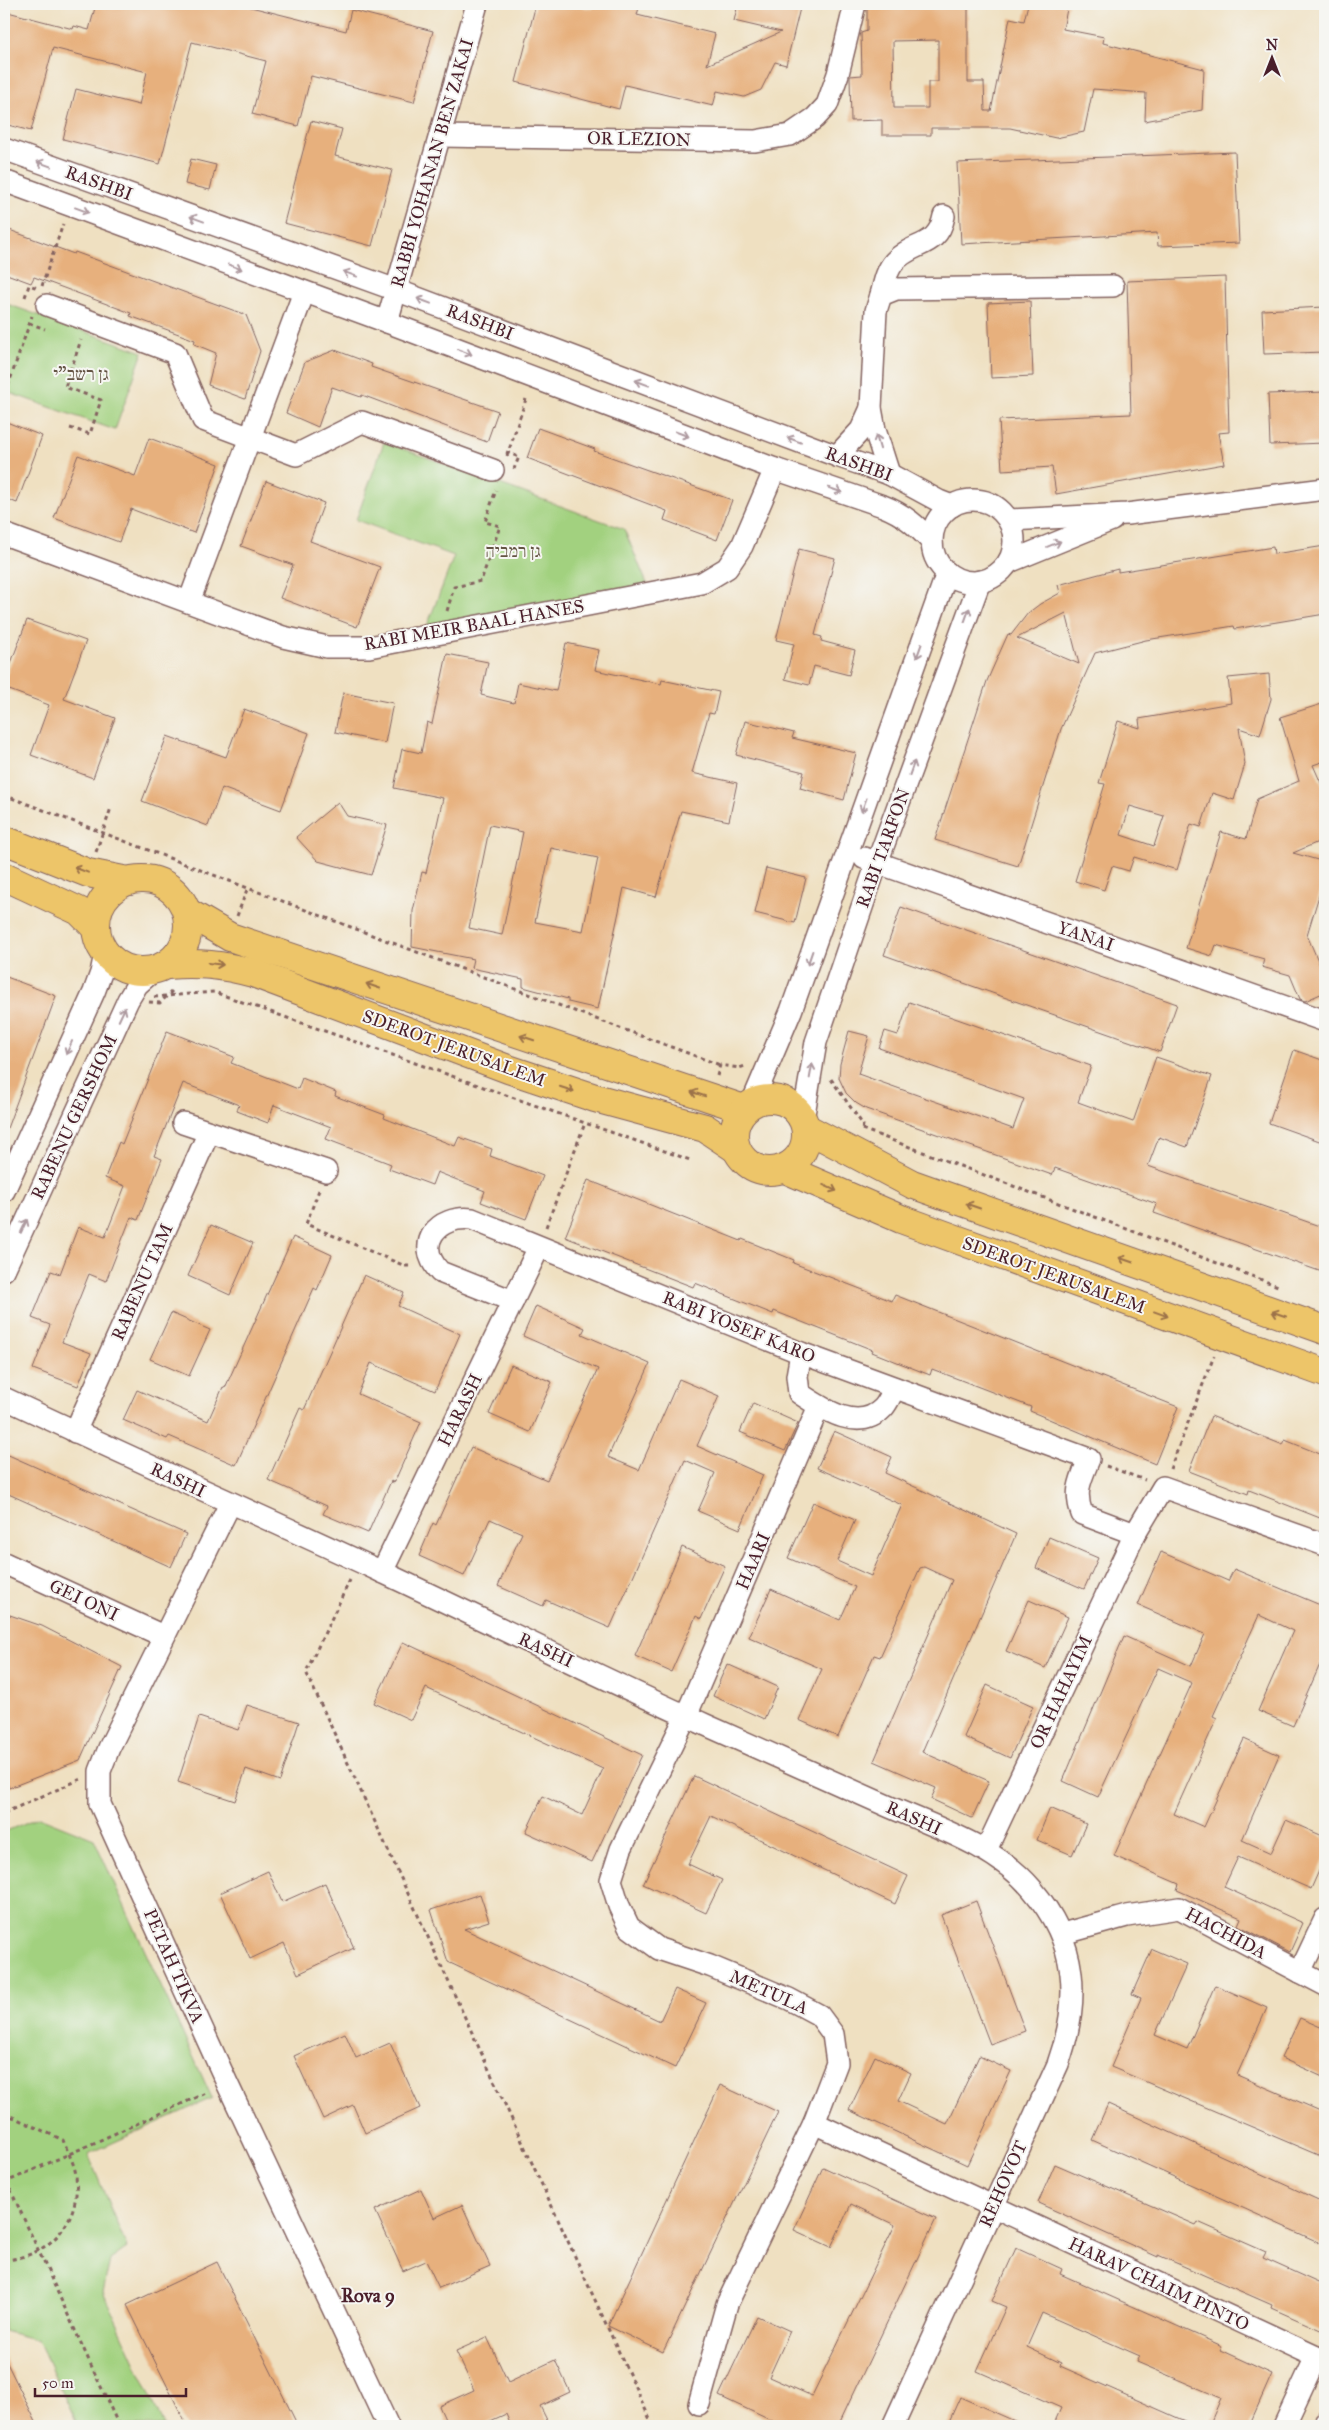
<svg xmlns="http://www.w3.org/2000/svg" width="1329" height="2430" viewBox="0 0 1329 2430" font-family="'IM FELL Great Primer','Frank Ruhl Libre',serif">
	<rect width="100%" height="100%" fill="#f6f6f2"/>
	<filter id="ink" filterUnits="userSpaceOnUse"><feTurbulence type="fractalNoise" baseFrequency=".02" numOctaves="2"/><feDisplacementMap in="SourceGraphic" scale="10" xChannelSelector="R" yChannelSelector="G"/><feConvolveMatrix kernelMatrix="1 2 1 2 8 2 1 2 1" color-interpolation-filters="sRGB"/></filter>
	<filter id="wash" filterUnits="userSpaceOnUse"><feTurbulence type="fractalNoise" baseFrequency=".0096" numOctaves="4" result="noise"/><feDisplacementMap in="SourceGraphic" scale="20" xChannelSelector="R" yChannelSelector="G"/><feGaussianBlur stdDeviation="1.12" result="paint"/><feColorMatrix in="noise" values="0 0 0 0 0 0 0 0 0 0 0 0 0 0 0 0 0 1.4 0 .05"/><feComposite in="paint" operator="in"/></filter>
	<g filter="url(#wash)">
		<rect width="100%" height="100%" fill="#efe0c1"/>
		<g fill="#a2d17f" stroke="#767855">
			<path d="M4,303l139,49 -28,78 -111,-39z"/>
			<path d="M384,442l240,87 24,57 -221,40 27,-70 -98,-36z"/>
			<path d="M39,1817l55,22 118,259 -124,56 39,94 -17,12 -7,32 61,134h-86l-40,-86 -34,-9v-499z"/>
		</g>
		<g id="blocks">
			<g fill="#e7b07d" fill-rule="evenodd">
				<path d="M96,4h143l107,27 5,-21 82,21 -19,71 -103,-26 -13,50 -46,-12 14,-53 -74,-19 -32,122 -97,-25 13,-50 63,16 8,-33 -94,-24 -22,83 -27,-7v-113l69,18 1,-3 15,4z"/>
				<path d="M536,4h33l23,5 1,-5h47l-3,11 78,19 -8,31 74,-33 -47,-11 4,-17h63l-15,61 -11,-3 -14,28 -17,7 -27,-6 -4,15 -88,-21 -6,24 -103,-27z"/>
				<path d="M903,4h65v78h16l1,29h6l19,-93 14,3 4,-17h40l-5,25 41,8 -1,6 101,26 -2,41 -57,11 1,-28 -53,-4 -9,43 -28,6 -46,-10h-79v7h-49v-15l-31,1 -1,-45 12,-1 -1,-42 6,-2v-24h36zM938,40v42h-10v26h-34l-1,-67z"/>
				<path d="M311,121l31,8 -7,27 57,14 -20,76 -88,-23z"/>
				<path d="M1235,152l4,91 -81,3 -1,-13 -196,11 -4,-81z"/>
				<path d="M191,159l25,6 -6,25 -25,-6z"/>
				<path d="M4,228l70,26 1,-2 171,63 14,36 -15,48 -37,-14 8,-32 -22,-9 1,-4 -65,-24 1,-3 -97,-36 -3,6 -27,-10z"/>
				<path d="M1225,277l4,155 -11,1 6,31 -168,30 -4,-27 -50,3 -3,-50 132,-6 -4,-133z"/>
				<path d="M1030,301l3,75 -42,2 -3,-75z"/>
				<path d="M1325,307v45l-61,2 -2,-44z"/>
				<path d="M335,350l37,14 -1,3 127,44 -11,31 -125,-47 -1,2 -29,-10 -14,40 -32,-14 19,-51z"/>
				<path d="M1325,392v51l-55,2 -2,-51z"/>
				<path d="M4,421l38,15 -25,67 -13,-5z"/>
				<path d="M538,428l57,21 -1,2 138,49 -15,40 -53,-20 3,-9 -140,-53z"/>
				<path d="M149,438l70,26 -25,69 -63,-24 -12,33 -65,-24 24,-63 57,21z"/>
				<path d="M266,481l58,22 -14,38 70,26 -23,60 -77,-29 13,-33 -52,-19z"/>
				<path d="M1325,546v68l-90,15 -1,-3 -88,14 -51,13 -34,76 -43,137 -83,-26 52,-159 21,-47 3,1 17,-22 12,-9 20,-11 -2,-8 60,-16v3l155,-25 1,7zM1066,613l13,51 -62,-26z"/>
				<path d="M799,549l36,9 -20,77 7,2 -1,4 34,9 -6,25 -35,-9 -5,19 -24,-6 9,-35 -18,-4z"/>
				<path d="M27,620l59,21 -22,58 51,19 -22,60 -62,-23 18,-50 -45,-17v-6z"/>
				<path d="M566,643l33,7 -4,20 66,14 1,-4 57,12 -5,22 -5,-1 -17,60 45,10 -8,38 -48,-10 -25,86 -32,-9 -26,121 -30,-7v-3l-45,-12v-8l-52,-11 2,-9 -61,-12 1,-36 9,-39 4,1 17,-75 -49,-10 8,-39 19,4 6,-31 5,2 15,-70 41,8 -7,33 33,8 4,-20 38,8zM490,825l33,7 -21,103 -33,-7zM551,848l47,10 -15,73 -48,-9z"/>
				<path d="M1269,674l2,25 -11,36 -21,-7 6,36 -11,36 -22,-7 -11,34 -10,-3 -14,46 -43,-13 -5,14 -17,-5 -8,24 -29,-9 30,-97 -6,-1 19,-62 22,7 -1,-9 92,-16 -3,-25zM1130,806l34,10 -10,30 -33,-11z"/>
				<path d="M343,693l50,10 -8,40 -50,-11z"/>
				<path d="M1325,703v58l-12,4 12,27v47l-32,14 32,9v28l-4,-1 -14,46 18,42v15l-20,9 -5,-2 -10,-24 -28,-8 2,-8 -48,-14 -4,11 -26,-8 35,-116 25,7 11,-40 42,-18 -19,-64z"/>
				<path d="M244,709l65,24 -28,77 -59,-22 -14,38 -66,-25 25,-65 59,21z"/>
				<path d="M745,721l49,12 -2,5 64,15 -12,47 -44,-12 4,-16 -68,-17z"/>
				<path d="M338,802l9,14 40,9 -16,50 -53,-14 -22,-24z"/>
				<path d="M766,868l40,10 -11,45 -40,-10z"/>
				<path d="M901,907l276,97 -17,48 -276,-97z"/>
				<path d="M4,976l52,20 -50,135 -2,-1z"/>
				<path d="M909,1002l182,64 -13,36 55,20 23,-65 56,19 -25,71 -28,-10 -11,29 177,62v45l-171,-60 3,-9 -102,-36 -3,7 -186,-66 -10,-6 -10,-10 -7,-15 1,-14 9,-33 20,5 -11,38 155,55 11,-30 -145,-51 6,-17 13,4z"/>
				<path d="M167,1031l67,26 -3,6 67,26 4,-11 34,14 -1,4 50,19 -1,3 71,28 4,-9 33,12 -2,7 53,20 -17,43 -45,-17 4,-11 -48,-19 -5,13 -43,-16 2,-5 -65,-25 5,-12 -57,-22 -6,18 -31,-12 2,-6 -56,-22 -29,73 8,3 -24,61 -7,-3 -25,64 -17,-7 -27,68 29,11 -13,33 -45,-17 17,-44 -18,-7 19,-47 9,3 18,-47 27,10 20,-51 -20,-8 14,-36 3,2z"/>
				<path d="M1294,1050l31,11v82l-56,-20z"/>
				<path d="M588,1180l153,61 1,-2 52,21 -1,3 99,38 3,-6 283,112 -23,57 -125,-53 1,-4 -99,-38 -2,6 -58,-23 1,-2 -99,-39 -1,3 -78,-31 -2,4 -128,-50z"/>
				<path d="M211,1225l42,18 -23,52 -42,-19z"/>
				<path d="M293,1237l39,18 -15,35 -3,-2 -78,177 -67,-29 -2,3 -44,-19 14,-30 71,31 15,-34 2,1z"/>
				<path d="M364,1275l40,18 -6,13 62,28 -25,57 -64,-28 -13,31 63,28 -27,61 -3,-2 -23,52 -45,-19 4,-8 -59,-26 32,-72 4,2z"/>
				<path d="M536,1306l49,22 -3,6 68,30 -42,93 31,13 40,-91 40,17 -22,50 66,29 -23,54 -42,-18 17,-38 -30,-13 -75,168 -64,-28 -3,6 -45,-20 24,-53 -32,-14 -26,57 -45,-20 14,-33 3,2 35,-78 76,33 51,-111 -75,-33z"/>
				<path d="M171,1313l39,17 -21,46 -39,-17z"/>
				<path d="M511,1365l41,17 -22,50 -41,-18z"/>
				<path d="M753,1403l45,20 -13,28 -45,-19z"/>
				<path d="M1211,1416l72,29 2,-5 40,16v64l-76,-30 -1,4 -59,-23z"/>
				<path d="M834,1431l58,26 -7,16 131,61 -94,218 67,29 -17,37 -41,-19 5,-11 -62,-27 78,-181 -28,-13 -4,1 -40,89 -6,-2 -36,82 -39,-17 23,-51 -73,-32 22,-48 69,31 15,-33 -67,-29 25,-56 42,18 -18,41 34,15 31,-71 -85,-37z"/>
				<path d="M4,1453l182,81 -15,33 -167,-75z"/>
				<path d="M1049,1537l49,21 -14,31 -48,-21z"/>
				<path d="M682,1547l43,19 -24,53 -5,-3 -25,56 -36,-16z"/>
				<path d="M1161,1552l67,29 6,-12 91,38v46l-32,73 -35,-15 35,-80 -34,-16 -46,101 4,2 -43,96 30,13 40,-88 35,16 -37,85 29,13 15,-33 39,17v20l-14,32 -73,-32 -14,30 79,36 -13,29 -52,-27 3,-7 -64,-28 2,-6 -65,-28 78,-173 -34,-15 -60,129 -35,-16 61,-145 67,30 14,-32 -67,-29z"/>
				<path d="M1029,1600l39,17 -23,51 -39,-17z"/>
				<path d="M4,1613l38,13 80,41 -42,93 -71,28 -5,-13z"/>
				<path d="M403,1642l239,113 -50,107 -66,-30 17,-36 39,19 21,-46 -177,-81 -15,32 -37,-17z"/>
				<path d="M727,1664l51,23 -14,32 -51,-23z"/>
				<path d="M987,1685l46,21 -23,52 -46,-21z"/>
				<path d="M247,1705l52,17 -19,59 -34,-12 -11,32 -57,-19 21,-65 39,13z"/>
				<path d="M694,1776l214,100 -13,28 -184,-88 -23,48 34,16 -16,33 -63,-29z"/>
				<path d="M1050,1808l36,16 -14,31 -35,-15z"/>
				<path d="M268,1871l14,31 43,-19 29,65 -56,26 -14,-31 -34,16 -30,-66z"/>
				<path d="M480,1894l9,27 -25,8 196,92 15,-32 31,14 -31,65 -227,-106 -17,-52z"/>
				<path d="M976,1901l49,130 -35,13 -49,-129z"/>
				<path d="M1152,1949l35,15 -32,71 32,14 28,-64 52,23 -30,67 88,38v45l-214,-91 30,-69 -9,-4z"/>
				<path d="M1300,2018l25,11v49l-44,-20z"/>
				<path d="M345,2033l11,25 34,-15 30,65 -55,25 -12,-28 -30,14 -29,-63z"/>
				<path d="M875,2056l36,17 -13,28 49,23 32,-68 32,15 -44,94 -118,-55z"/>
				<path d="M720,2085l58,27 -115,240 -55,-26z"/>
				<path d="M1108,2104l217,99v42l-233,-105z"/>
				<path d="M1055,2164l141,61 2,-3 68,30 -3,6 62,28v46l-54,-24 1,-3 -114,-50v2l-120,-54z"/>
				<path d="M823,2167l113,52 -98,207h-55l-64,-30 38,-80 33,15 -21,46 43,19 83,-171 -44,-21 -20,43 -37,-17z"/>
				<path d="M421,2189l13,29 28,-13 28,61 -51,22 -13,-27 -23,10 -28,-61z"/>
				<path d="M1016,2248l46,21 -2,5 162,72 -2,4 52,24 -23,52h-40l12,-28 -84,-36 3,-6 -98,-43 -15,34 34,16 -1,3 136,60h-143l8,-18 -84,-37 29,-64 -14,-6z"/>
				<path d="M217,2262l81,164h-111l-60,-121z"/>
				<path d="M487,2337l21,45 47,-22 15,32 -30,14 10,20h-39l-5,-12 -27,12h-31l-9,-20 35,-16 -18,-39z"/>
				<path d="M4,2357l34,69h-34z"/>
				<path d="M960,2397l66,29h-79z"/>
			</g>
		</g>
	</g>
	<g filter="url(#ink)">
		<use href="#blocks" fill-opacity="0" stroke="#846360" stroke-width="1"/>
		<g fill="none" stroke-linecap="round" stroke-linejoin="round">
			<g stroke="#846360" stroke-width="24">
				<g id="minor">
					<path d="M440,136l315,5 35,-6 25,-17 12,-13 11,-31 17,-70"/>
					<path d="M4,149l392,141 441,166 52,18 50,27 13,5"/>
					<path d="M4,181l383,141 388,147 108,37c21,8 34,20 49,36"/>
					<path d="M881,295c3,-11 5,-24 13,-33 18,-21 44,-13 50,-46"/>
					<path d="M47,305l128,48 28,67 93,35 66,-33 131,48"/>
					<path d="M387,322l90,-318"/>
					<path d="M837,456l24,-26 10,-22"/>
					<path d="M889,474l-14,-44 -4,-22 5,-97 5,-16 15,-6 217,-3"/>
					<circle cx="973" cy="541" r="41"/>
					<path d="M1009,520l118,-6 198,-25"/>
					<path d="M4,534l279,103 44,10h42l333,-64 25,-15 15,-22 33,-77"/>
					<path d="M1009,562l103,-42"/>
					<path d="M189,602l115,-310"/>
					<path d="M864,858l461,163"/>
					<path d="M752,1103l39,-92 156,-438"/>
					<path d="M803,1120l13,-78 61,-179 103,-282"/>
					<path d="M183,1123l143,48"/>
					<path d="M4,1191l90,-199 7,-19 4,-19"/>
					<path d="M4,1270l124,-270 9,-15 17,-15"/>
					<path d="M513,1301l-73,-29c-26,-28 -3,-57 32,-53l329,134 288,106c-9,22 -15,33 -7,55l53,20"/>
					<path d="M801,1353l-4,23 2,17c23,15 59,41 84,15 5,-5 8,-14 12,-20"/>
					<path d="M4,1398c125,59 251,115 376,173 109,51 217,105 326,154 59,26 118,53 177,79 51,23 112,41 149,85 46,54 49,110 26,175l-165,362"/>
					<path d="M75,1432l134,-300"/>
					<path d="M230,1504l-121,244 -9,23v33l127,279 161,343"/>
					<path d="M4,1563l159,73"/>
					<path d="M382,1572l157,-325"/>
					<path d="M986,1850l149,-316 28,-47 162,58"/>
					<path d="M1062,1934l65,-18 52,-8 146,77"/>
					<path d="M1300,1972l25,-53"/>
					<path d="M814,2123l511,238"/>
					<path d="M699,2404l28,-100 87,-181 23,-60 -4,-29 -14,-19 -30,-16 -79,-33 -51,-17 -30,-22 -10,-21 -8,-26 10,-31 65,-133 133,-310"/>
					<path d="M1284,2426l32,-69"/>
					<path d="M1324,2426l1,-3"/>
				</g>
			</g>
			<g stroke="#846360" stroke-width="30">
				<g id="major">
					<path d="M4,840l84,33 40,8"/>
					<path d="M4,876l75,35 17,17"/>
					<circle cx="142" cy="925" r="46"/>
					<path d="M187,912l43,25 514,172"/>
					<path d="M167,965c31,-3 56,0 86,8l255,96 87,29 110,30 30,20"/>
					<circle cx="770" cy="1135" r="36"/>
					<path d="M806,1128l106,56 413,146"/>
					<path d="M785,1169l116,50 424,154"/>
				</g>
			</g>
			<g stroke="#846360" stroke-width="3" stroke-dasharray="4 4" stroke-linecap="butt">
				<path d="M42,286l21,-62"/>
				<path d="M25,297l4,-12 9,3"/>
				<path d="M29,323l16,6"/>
				<path d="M8,386l24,-70"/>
				<path d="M70,428l20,6 11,-34 -36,-13 16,-47"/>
				<path d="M506,452l13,5 -5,12"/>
				<path d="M507,456l20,-60"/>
				<path d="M447,611l7,-24 27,-6 19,-55 -15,-4 11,-32"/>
				<path d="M4,795c238,91 477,182 716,270"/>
				<path d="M96,852l15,-44"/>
				<path d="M237,916l11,-29"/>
				<path d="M154,997l60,-5 476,168"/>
				<path d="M149,1002l11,1 14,-14"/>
				<path d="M717,1076l3,-11 19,3 6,-2"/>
				<path d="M831,1079l32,46 -1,5"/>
				<path d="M862,1129l416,157"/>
				<path d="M319,1190l-13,34 99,42h7"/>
				<path d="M546,1227l39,-104"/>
				<path d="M1106,1466l39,14"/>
				<path d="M1170,1469l44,-113"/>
				<path d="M350,1580l-44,92 347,754"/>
				<path d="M4,1813l77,-34"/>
				<path d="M4,2113l59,27c4,11 12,24 13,36 5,46 -27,81 -72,84"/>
				<path d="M7,2182l112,244"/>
				<path d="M4,2183l204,-91"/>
			</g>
			<use href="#minor" stroke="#fff" stroke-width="21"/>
			<use href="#major" stroke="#edc569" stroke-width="28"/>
		</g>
		<defs><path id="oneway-shaft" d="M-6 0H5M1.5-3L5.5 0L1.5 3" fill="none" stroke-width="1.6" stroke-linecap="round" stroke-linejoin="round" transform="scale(1.25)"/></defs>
		<g stroke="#ae9aa0">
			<use href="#oneway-shaft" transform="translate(44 164) rotate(-160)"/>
			<use href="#oneway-shaft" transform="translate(82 210) rotate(20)"/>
			<use href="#oneway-shaft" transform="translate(197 219) rotate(-160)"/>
			<use href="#oneway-shaft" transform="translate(235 267) rotate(20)"/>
			<use href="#oneway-shaft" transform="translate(350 274) rotate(-160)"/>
			<use href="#oneway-shaft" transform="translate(424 301) rotate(-159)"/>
			<use href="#oneway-shaft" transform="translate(465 352) rotate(21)"/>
			<use href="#oneway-shaft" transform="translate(642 383) rotate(-159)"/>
			<use href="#oneway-shaft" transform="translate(682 434) rotate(21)"/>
			<use href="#oneway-shaft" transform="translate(794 440) rotate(-159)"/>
			<use href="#oneway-shaft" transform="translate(878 442) rotate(-106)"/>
			<use href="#oneway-shaft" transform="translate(835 490) rotate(19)"/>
			<use href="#oneway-shaft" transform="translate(1054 544) rotate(-22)"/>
			<use href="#oneway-shaft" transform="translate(967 615) rotate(-70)"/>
			<use href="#oneway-shaft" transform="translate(919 651) rotate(110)"/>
			<use href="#oneway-shaft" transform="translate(912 768) rotate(-70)"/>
			<use href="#oneway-shaft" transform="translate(864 805) rotate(110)"/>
			<use href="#oneway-shaft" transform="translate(810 958) rotate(109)"/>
			<use href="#oneway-shaft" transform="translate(122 1014) rotate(-65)"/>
			<use href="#oneway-shaft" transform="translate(69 1048) rotate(114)"/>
			<use href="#oneway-shaft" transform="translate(811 1071) rotate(-80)"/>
			<use href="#oneway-shaft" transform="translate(24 1226) rotate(-65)"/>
		</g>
		<g stroke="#9c724a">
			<use href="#oneway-shaft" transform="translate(81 870) rotate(-159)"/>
			<use href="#oneway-shaft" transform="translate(216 964) rotate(7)"/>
			<use href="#oneway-shaft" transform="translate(373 986) rotate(-161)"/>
			<use href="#oneway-shaft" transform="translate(527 1038) rotate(-162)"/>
			<use href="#oneway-shaft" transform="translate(567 1089) rotate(18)"/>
			<use href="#oneway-shaft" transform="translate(698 1094) rotate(-162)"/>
			<use href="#oneway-shaft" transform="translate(830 1188) rotate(24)"/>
			<use href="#oneway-shaft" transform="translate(973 1206) rotate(-161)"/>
			<use href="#oneway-shaft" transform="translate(1126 1260) rotate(-161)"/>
			<use href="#oneway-shaft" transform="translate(1161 1314) rotate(20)"/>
			<use href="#oneway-shaft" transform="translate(1279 1314) rotate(-161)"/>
		</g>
	</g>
	<g text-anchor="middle" stroke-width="4" stroke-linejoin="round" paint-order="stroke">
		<g font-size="18" fill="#4a1f2b" stroke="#f6f6f2">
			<text transform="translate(639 139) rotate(1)" y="6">OR LEZION</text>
			<text transform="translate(432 163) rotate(-74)" y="6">RABBI YOHANAN BEN ZAKAI</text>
			<text transform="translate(99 183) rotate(20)" y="6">RASHBI</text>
			<text transform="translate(480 322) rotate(21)" y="6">RASHBI</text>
			<text transform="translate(859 464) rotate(20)" y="6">RASHBI</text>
			<text transform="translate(474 625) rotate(-10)" y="6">RABI MEIR BAAL HANES</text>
			<text transform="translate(883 848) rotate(-70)" y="6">RABI TARFON</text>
			<text transform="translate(1086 936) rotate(19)" y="6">YANAI</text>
			<text transform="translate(454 1048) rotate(20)" y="6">SDEROT JERUSALEM</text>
			<text transform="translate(74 1117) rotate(-65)" y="6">RABENU GERSHOM</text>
			<text transform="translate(1054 1275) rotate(20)" y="6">SDEROT JERUSALEM</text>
			<text transform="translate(142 1282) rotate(-66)" y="6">RABENU TAM</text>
			<text transform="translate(739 1327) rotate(22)" y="6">RABI YOSEF KARO</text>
			<text transform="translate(460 1410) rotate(-64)" y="6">HARASH</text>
			<text transform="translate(178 1480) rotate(25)" y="6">RASHI</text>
			<text transform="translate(753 1561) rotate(-67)" y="6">HAARI</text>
			<text transform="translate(84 1600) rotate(25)" y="6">GEI ONI</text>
			<text transform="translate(546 1650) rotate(25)" y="6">RASHI</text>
			<text transform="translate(1061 1692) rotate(-65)" y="6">OR HAHAYIM</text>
			<text transform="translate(914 1818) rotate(24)" y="6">RASHI</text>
			<text transform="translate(1226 1933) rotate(28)" y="6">HACHIDA</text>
			<text transform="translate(174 1966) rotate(66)" y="6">PETAH TIKVA</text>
			<text transform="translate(769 1992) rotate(24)" y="6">METULA</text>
			<text transform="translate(1003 2184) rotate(-66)" y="6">REHOVOT</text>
			<text transform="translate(1159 2284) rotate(25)" y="6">HARAV CHAIM PINTO</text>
		</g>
		<g font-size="18" fill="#645444" stroke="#f6f6f2">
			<text x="81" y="380">גן רשב"י</text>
			<text x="513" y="557">גן רמביה</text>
		</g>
		<g font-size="19" font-weight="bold" fill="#4a1f2b" stroke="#f6f6f2">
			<text x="368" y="2302">Rova 9</text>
		</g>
	</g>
	<rect width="1329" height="2430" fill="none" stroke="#f6f6f2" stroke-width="20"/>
	<g transform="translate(1272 58)" stroke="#f6f6f2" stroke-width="4" paint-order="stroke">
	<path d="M0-4L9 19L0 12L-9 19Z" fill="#4a1f2b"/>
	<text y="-8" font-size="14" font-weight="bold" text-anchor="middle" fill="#4a1f2b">N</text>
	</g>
	<path d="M35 2388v8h151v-8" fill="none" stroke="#4a1f2b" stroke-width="2.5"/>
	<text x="42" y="2388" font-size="15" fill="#4a1f2b" stroke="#f6f6f2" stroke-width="4" paint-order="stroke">50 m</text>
</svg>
